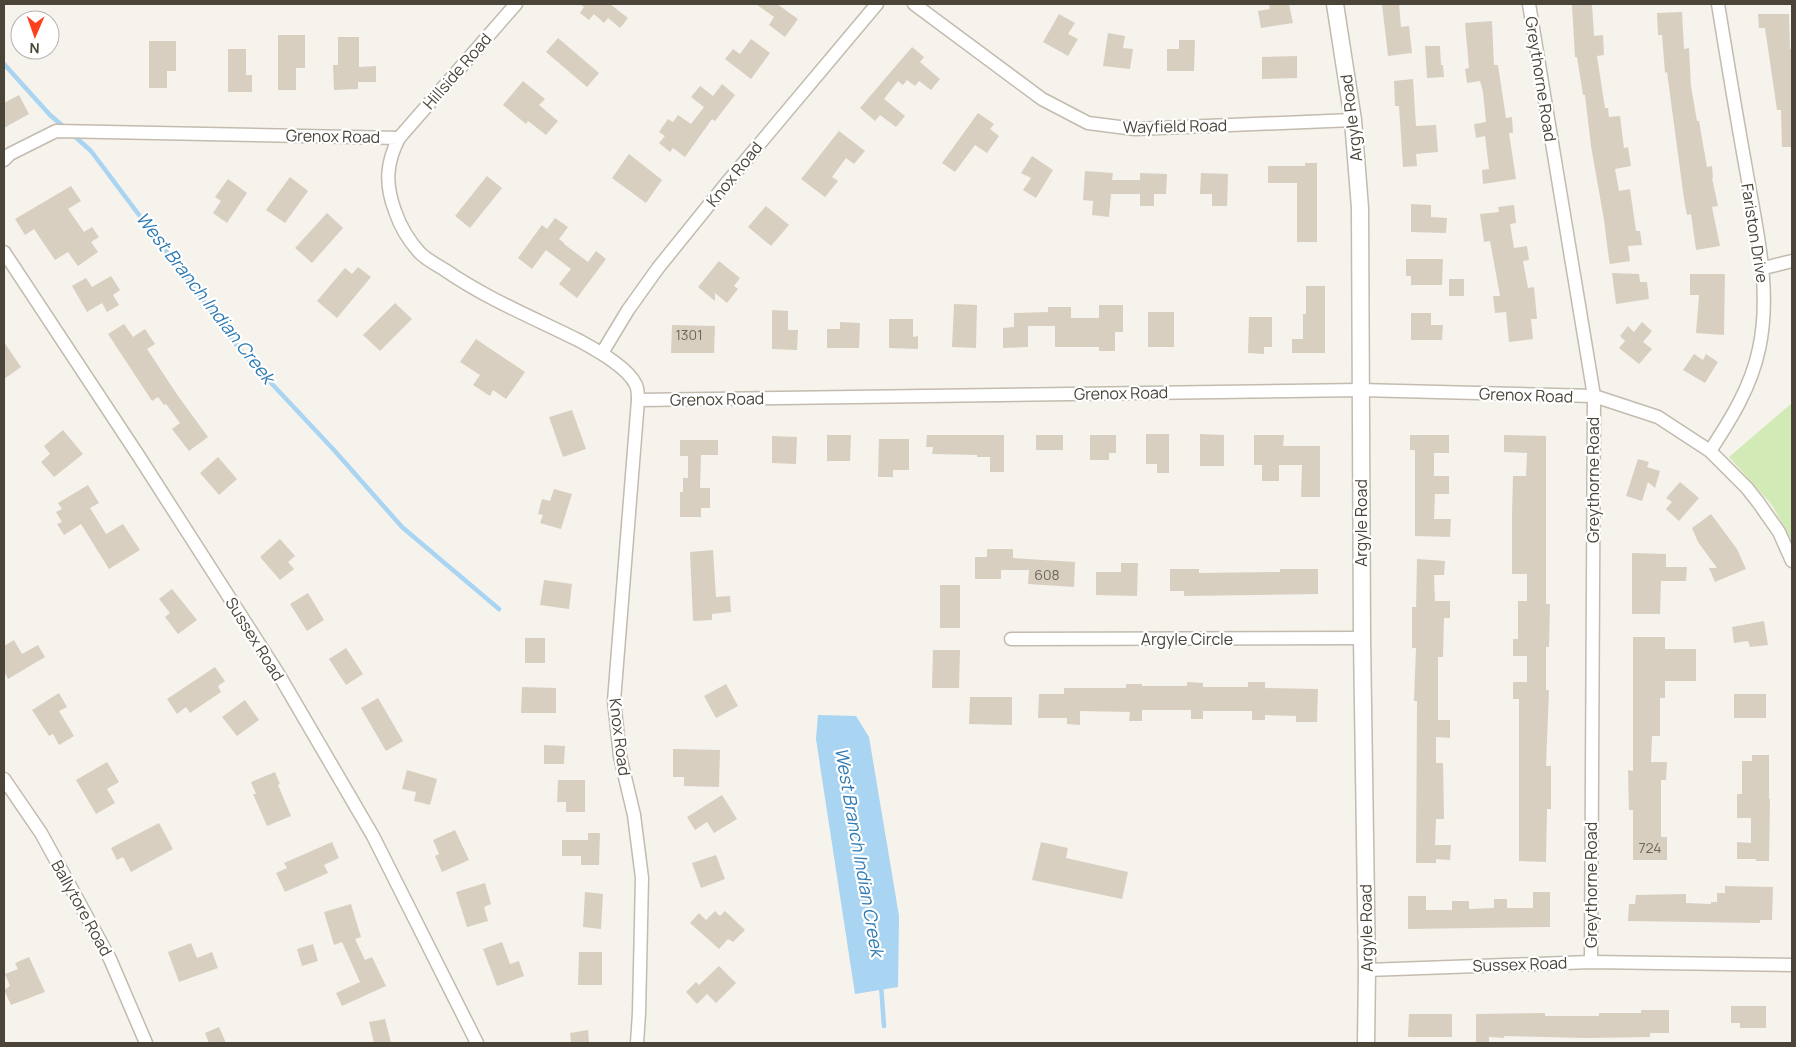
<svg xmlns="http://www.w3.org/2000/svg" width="1796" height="1047" viewBox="0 0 1796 1047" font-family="Manrope,sans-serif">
	<rect width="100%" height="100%" fill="#f6f3ec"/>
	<path fill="#d2eab5" d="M1792,403v138l-20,-36 -43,-48z"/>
	<path fill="#a9d4f2" d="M818,715l38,1 13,21 30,179 -1,71 -43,7 -39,-255z"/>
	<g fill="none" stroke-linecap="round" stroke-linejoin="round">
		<g stroke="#a9d4f2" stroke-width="4.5">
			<path d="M4,64l46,51 14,12"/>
			<path d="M72,134l19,17 151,201 91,97 69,78 97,82"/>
			<path d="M881,985l3,41"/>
		</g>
	</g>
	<g fill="#d8cfc1">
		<path d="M580,4h30l18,14 -8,10 -12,-10 -4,5 -10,-9 -5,6 -9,-7 4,-6z"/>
		<path d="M756,4h21l21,15 -13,18 -16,-12 5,-8z"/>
		<path d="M1269,4h20l4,19 -32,5 -3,-17 12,-2z"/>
		<path d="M1382,4h17l2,23 8,-1 3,27 -24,3z"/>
		<path d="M1572,4h20l2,32 9,-1 1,20 -7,1 8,52h3l1,9 11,-1 4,32 4,-1 3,19 -16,3 4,22 11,-2 6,42h4l2,14 -14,1 2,15 -20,3 -1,-4 -5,-40 -13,-74 -6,-51h-2l-6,-38h-2z"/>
		<path d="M1682,12l2,37 5,-1 2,38 6,35h2l8,46 5,-1 1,12h-1l6,28 -6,1 8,39 -24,4 -5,-36 -4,1 -3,-16 -17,-127 -2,1 -3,-38h-4l-1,-22z"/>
		<path d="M1059,14l16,9 -7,11 10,5 -10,17 -25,-14z"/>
		<path d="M1758,14h31l1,35h2v98h-10l-1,-37h-4l-12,-82h-6z"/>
		<path d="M1492,21l2,44h4l8,53 6,-1 1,16h-4l7,46 -33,5 -1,-14 7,-1 -4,-33 -9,2 -2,-14 12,-2 -3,-30 -3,-11 -13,2 -2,-14 4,-1 -4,-45z"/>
		<path d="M1108,33l17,3 -2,12 10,1 -3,20 -27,-3z"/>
		<path d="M278,35h27v33h-9v22h-18z"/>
		<path d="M338,37h21v30l17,-1v16h-18v7l-24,1 -1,-25h5z"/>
		<path d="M558,38l41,35 -12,14 -41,-35z"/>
		<path d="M751,39l19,14 -19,26 -26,-20 8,-10 7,5z"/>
		<path d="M1179,40h16l-1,31h-27v-22h12z"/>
		<path d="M149,41h27v30h-9v17h-18z"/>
		<path d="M1425,46h15l1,19h2l1,12 -17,1z"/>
		<path d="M912,47l12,10 -4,5 20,17 -9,11 -12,-9 -4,5 -8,-6 -4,5 -5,-4 -14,18 21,17 -9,11 -16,-12 -5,6 -15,-13z"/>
		<path d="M228,49h18v26h6v17h-24z"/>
		<path d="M1297,56v22l-35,1v-22z"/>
		<path d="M1413,79l3,47 20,-1 2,27 -22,2 1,12 -14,1 -4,-61h-4l-1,-25z"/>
		<path d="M523,81l22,18 -6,6 19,16 -12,14 -18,-14 -2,3 -23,-19z"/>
		<path d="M722,84l13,11 -20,26 -3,-2 -27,38 -12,-9 -3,4 -11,-9 6,-7 -6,-4 9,-13 5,3 5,-7 13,9 13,-17 -13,-10 9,-11 13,10z"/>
		<path d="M19,95l10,19 -25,14v-25z"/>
		<path d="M978,113l16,11 -4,5 9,7 -12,17 -12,-8 -20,27 -13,-9z"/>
		<path d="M839,131l26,20 -11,13 -8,-6 -14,19 6,4 -13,16 -24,-18z"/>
		<path d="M629,154l33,26 -16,23 -34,-25z"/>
		<path d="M1032,156l21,14 -17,28 -13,-8 8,-12 -10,-5z"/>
		<path d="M1305,163h12v79h-20v-59h-29v-17h37z"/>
		<path d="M1085,171l28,2 -1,7h28v-7l27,1 -1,20h-12v12h-14v-12h-29l-2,23 -17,-2 1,-14 -10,-1z"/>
		<path d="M1201,173l27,1 -1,32h-15v-12h-12z"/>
		<path d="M487,176l15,12 -32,40 -15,-12z"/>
		<path d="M290,177l18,14 -23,32 -19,-13z"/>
		<path d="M228,179l19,14 -20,30 -14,-10 8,-12 -6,-4z"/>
		<path d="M71,186l10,15 -13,8 16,23 8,-5 7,10 -8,5 7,10 -20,14 -10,-14 -13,8 -21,-31 -9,6 -10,-16z"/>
		<path d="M1411,204l20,1v12l16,1 -1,15 -35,-1z"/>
		<path d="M1514,205l2,18 -6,1 4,24 13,-2 2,14 -6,1 5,27 6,-1 3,32h-6l2,20 -24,3 -3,-30 -11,1 -2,-17h7l-10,-55 -6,1 -4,-28 19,-2 -1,-5z"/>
		<path d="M766,206l23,19 -18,21 -23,-19z"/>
		<path d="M327,213l16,15 -31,35 -17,-15z"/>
		<path d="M555,218l13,9 -9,12 5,4v1l24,18 8,-11 10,8 -29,39 -18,-14 12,-15 -25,-19 -14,19 -14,-11 24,-33 5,4z"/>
		<path d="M1406,259h37l-1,26h-31v-9h-5z"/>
		<path d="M719,261l21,17 -6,8 4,3 -11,14 -12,-10v8l-17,-14z"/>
		<path d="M358,267l13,10 -34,41 -20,-17 28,-33 7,6z"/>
		<path d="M1612,273l27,1 1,8h7l2,17 -33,5z"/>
		<path d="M1690,274h35l-1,61 -28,-2 3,-38h-9z"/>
		<path d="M111,276l9,14 -7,5 6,10 -12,7 -5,-9 -15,9 -15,-26 14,-8 6,9z"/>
		<rect x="1449" y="279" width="15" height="17"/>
		<path d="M1306,286h19v67h-33v-14h11v-25h3z"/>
		<path d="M395,303l17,16 -32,32 -17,-16z"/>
		<path d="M954,304l23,1 -1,43 -24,-1z"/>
		<path d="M1099,305h24v27h-8v19h-16v-4h-44v-21h-27v21l-25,1v-20l11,-1v-14l34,-1v-5h23v11h28z"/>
		<path d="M772,310l16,1v19h10l-1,20 -25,-1z"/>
		<rect x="1148" y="312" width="26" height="35"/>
		<path d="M1411,313h20v12h12l-1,15h-31z"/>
		<path d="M1249,317h23v30h-8v7l-16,-1z"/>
		<path d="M889,319h24v18l5,-1v13l-29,-1z"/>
		<path d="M840,322l20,1 -1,25h-32v-19h13z"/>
		<path d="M1642,322l10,9 -9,11 9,7 -13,15 -20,-16 6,-7 -5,-5 8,-10 6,6z"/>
		<path d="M124,324l9,13 12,-8 10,15 -8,5 31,47 30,41 -19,14 -17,-22 8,-6 -14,-19 -2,1 -6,-8 -6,4 -44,-67z"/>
		<path d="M672,325l43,1 -1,27h-43z"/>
		<path d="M476,339l49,33 -19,27 -13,-9 -3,6 -17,-11 7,-10 -20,-13z"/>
		<path d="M4,342l17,25 -17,12z"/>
		<path d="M1694,354l9,6 3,-6 12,8 -13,21 -22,-13z"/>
		<path d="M572,410l14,39 -23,8 -14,-40z"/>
		<path d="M63,430l20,24 -29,23 -13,-15 9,-8 -6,-8z"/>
		<path d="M1146,434h23v39h-12v-9h-11z"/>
		<path d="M1200,434l24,1v31h-24z"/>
		<path d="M827,435h24l-1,26h-23z"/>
		<path d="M927,435h77v37h-14v-15h-13v-2l-45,-1 1,-7h-7z"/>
		<rect x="1036" y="435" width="27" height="15"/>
		<path d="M1090,435h26v18h-7v7h-19z"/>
		<path d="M1254,435h30l-1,11h37v51h-19l1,-32h-23v16h-17v-16h-8z"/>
		<path d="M1410,435h39v18h-15v23h15v18h-14l-1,25h17l-1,18 -35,-1v-86h-5z"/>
		<path d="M1504,435l42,1v168h4l-1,43h-3v43h3l-3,76h5v43h-4l-1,53 -27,-1v-162h-6v-17h14v-26h-14v-17h5v-38h9v-27h-15v-61l1,-37h13l1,-23 -23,-1z"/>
		<path d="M772,436l25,1 -1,27 -24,-1z"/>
		<path d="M879,439h30v31h-16v7h-15z"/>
		<path d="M680,440h38v15h-17l-1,33h10v20h-9v9h-21v-25h3v-14h5v-22h-8z"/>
		<path d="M218,457l19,22 -18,16 -19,-22z"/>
		<path d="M1638,459l11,3 -2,5 13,4 -5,17 -7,-6 -6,19 -16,-5z"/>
		<path d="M1680,482l19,16 -20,23 -13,-12 6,-7 -6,-4z"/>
		<path d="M88,485l11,18 -9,5 16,26 17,-10 17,26 -31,19 -28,-45 -17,11 -7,-11 5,-2 -6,-10 6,-3 -4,-6z"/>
		<path d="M554,489l18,5 -11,35 -21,-6 3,-8 -5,-1 4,-15 8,2z"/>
		<path d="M1711,514l26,35 9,20 -31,13 -6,-14h8l-19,-26 -6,-14z"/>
		<path d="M280,539l15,17 -7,6 6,7 -14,11 -20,-23z"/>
		<path d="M987,549h26v9l62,4 -1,25 -46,-3 1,-14h-28v9h-26v-22h12z"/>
		<path d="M713,550l3,47 14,-1 1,16 -19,2v6l-19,1 -3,-69z"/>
		<path d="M1632,553l34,1v13h21l-1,14h-25l-1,33h-28z"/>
		<path d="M1417,559l28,2 -1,14h-10l1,26h15v17h-6l-1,39h-5v63h12v18l-14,-1v26h7l1,56h-8l-1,26h16l-1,15 -14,-1v4h-20l1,-162h-3l2,-53h-4v-41h4z"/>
		<path d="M1121,563h17l-1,33 -41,-1v-23h25z"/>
		<path d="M1170,569h29v4l81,-1v-3h38v25l-134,2v-5h-14z"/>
		<path d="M544,580l28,4 -3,25 -29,-4z"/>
		<rect x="940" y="585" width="20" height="43"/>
		<path d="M172,589l25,31 -19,14 -13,-17 5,-4 -11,-14z"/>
		<path d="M308,593l16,27 -17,11 -17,-27z"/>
		<path d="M1764,621l4,24 -18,2 -2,-6 -14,2 -2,-16z"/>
		<path d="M1633,637h32v12h31v32h-31v17h-5v38h-8l-1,26h16l-1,18h-5v57h6v23h-34v-50h-4l-1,-40 5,1z"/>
		<rect x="525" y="638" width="20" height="25"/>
		<path d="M14,640l8,14 16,-9 7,12 -37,22 -4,-8v-25z"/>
		<path d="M346,648l17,26 -17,11 -17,-26z"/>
		<path d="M933,650h27l-1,38h-27z"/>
		<path d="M215,667l10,14 -7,5 3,6 -31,21 -4,-6 -9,7 -10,-15z"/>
		<path d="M1187,682l16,1v4h45v-5h17v6l53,1 -1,33h-21v-6l-31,-1v5h-13v-9h-49v8h-12v-9h-49v11h-13l1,-9 -50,-1v14l-13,-1v-6h-29l1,-24h25v-6h62v-4h16v2h45z"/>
		<path d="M726,684l12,22 -22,12 -12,-22z"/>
		<path d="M522,687l34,1v25h-35z"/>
		<path d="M59,693l8,14 -8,4 15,25 -15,9 -6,-11 -4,2 -17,-26z"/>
		<rect x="1734" y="694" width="32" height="24"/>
		<path d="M970,697h42v28l-43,-1z"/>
		<path d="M378,698l25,43 -17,10 -25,-43z"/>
		<path d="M245,700l14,20 -22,16 -15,-19z"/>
		<path d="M544,745l21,1 -1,18h-20z"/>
		<path d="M673,749l47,1 -1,37 -35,-1v-9h-11z"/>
		<path d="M1752,755h17v44h1l-1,62h-13v-2h-19v-17l14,1v-25h-14v-24h5v-33h10z"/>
		<path d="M107,762l12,20 -12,7 8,14 -19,11 -20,-34z"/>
		<path d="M407,770l30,9 -7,26 -16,-4 2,-9 -14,-3z"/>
		<path d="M275,772l5,12 -2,1 13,31 -24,10 -14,-32h3l-5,-12z"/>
		<path d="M558,780h27v32h-19v-10h-9z"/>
		<path d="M722,795l15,24 -23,14 -7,-11 -12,8 -8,-13z"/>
		<path d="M159,823l14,26 -42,23 -8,-15 -6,3 -6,-12z"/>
		<path d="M455,830l14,30 -27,12 -7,-16 4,-2 -6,-14z"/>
		<path d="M588,833h12l-1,32h-18v-9h-19v-16h26z"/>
		<path d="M332,842l7,16 -15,7 4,8 -43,19 -9,-19 11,-5 -3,-5z"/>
		<path d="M1041,842l27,6 -2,10 62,14 -6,27 -90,-19z"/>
		<path d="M716,855l9,24 -24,9 -9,-25z"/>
		<path d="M485,883l6,21 -7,3 4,14 -21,6 -11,-35z"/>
		<path d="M1725,886l48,1 -1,33h-12v3l-132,-2 1,-17h6l1,-9 50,-1v9l25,1v-2h6v-9h8z"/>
		<path d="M585,892l18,2 -2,35 -18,-2z"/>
		<path d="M1533,892h17v35l-142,2v-33h18v14h26v-9h17v8l25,-1v-9h13v9h26z"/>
		<path d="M351,904l10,33 -6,2 10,21 7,-3 14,29 -44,20 -6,-13 24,-11 -18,-40 -8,3 -10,-33z"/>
		<path d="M715,911l5,5 5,-5 20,19 -12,12 -5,-3 -9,10 -29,-26 9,-10 7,7z"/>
		<path d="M502,942l8,22 9,-3 5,15 -27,10 -14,-37z"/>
		<path d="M191,943l6,15 15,-6 6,16 -39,14 -11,-30z"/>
		<path d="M313,944l5,17 -16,5 -5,-17z"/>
		<path d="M579,952h23v33h-24z"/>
		<path d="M29,957l16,35 -34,13 -7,-15 6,-4 -5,-12 13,-5 -3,-6z"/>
		<path d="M719,966l17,17 -20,20 -9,-9 -10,10 -11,-12 10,-10 3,3z"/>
		<path d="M1731,1006h35v22h-26v-5h-9z"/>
		<path d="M1641,1010h28v23h-19v4l-64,1 -82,-2v2l-15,-1v6h-13v-29l69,-1v3h54v-3h42z"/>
		<path d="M1409,1014h43v23h-44z"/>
		<path d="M385,1019l6,24h-17l-5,-21z"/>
		<path d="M219,1027l7,16h-17l-4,-10z"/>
		<path d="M588,1030l1,13h-18l-1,-10z"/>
	</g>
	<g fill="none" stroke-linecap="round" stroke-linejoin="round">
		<g stroke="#c2bbae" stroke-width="15">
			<g id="minor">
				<path d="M914,4l128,95 46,24 47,6 218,-9"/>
				<path d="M1529,4l65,392 -3,566"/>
				<path d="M399,138l117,-134"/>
				<path d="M4,160l6,-6 46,-23 343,7c-13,25 -14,46 -4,73 5,15 14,30 25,42 7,7 17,12 25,17 42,29 89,48 135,71 16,9 48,26 56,44 2,4 2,10 2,15l722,-10 234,6 64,21 52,34 37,37 11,14 21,30 13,29"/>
				<path d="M4,252l134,203 141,220 94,161 104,207"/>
				<path d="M1764,268l28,-7"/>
				<path d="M602,353l26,-43 30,-42 67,-83 152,-181"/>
				<path d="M1710,451c21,-32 41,-64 49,-102 13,-60 -3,-121 -13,-180 -10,-55 -19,-110 -28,-165"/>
				<path d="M1011,639l351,-1"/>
				<path d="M4,779l37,54 69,126 36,84"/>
				<path d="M1367,970l224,-8 201,3"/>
				<path d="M637,1043l2,-30 3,-135 -8,-63 -14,-59 -6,-55 24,-301"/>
			</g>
		</g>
		<g stroke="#c2bbae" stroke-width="19">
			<path id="tertiary" d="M1335,4l18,116 7,88 2,430 5,332 -1,73"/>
		</g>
		<use href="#minor" stroke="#fff" stroke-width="12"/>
		<use href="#tertiary" stroke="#fff" stroke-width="16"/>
	</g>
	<g text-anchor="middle" stroke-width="4.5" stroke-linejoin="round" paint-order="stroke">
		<g font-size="14" fill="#6e675b">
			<text x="689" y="340">1301</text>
			<text x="1047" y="580">608</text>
			<text x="1650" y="853">724</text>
		</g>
		<g font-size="16" fill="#4b4439" stroke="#fff">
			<text transform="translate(457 71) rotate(-49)" y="6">Hillside Road</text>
			<text transform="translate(1541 79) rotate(81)" y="6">Greythorne Road</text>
			<text transform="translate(1351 118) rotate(-97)" y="6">Argyle Road</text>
			<text transform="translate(1175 126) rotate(-1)" y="6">Wayfield Road</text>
			<text transform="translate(333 136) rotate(1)" y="6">Grenox Road</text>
			<text transform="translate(734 174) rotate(-51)" y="6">Knox Road</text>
			<text transform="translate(1755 233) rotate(81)" y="6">Fariston Drive</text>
			<text transform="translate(1121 393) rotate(-1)" y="6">Grenox Road</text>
			<text transform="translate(1526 395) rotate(2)" y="6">Grenox Road</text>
			<text transform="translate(717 399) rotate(-1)" y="6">Grenox Road</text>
			<text transform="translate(1593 480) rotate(-90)" y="6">Greythorne Road</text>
			<text transform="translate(1361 523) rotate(-90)" y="6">Argyle Road</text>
			<text transform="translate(255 639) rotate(58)" y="6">Sussex Road</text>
			<text x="1187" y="645">Argyle Circle</text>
			<text transform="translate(620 737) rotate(83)" y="6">Knox Road</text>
			<text transform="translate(1591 885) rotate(-90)" y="6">Greythorne Road</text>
			<text transform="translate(82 908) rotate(61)" y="6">Ballytore Road</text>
			<text transform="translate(1366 928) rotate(-91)" y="6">Argyle Road</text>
			<text transform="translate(1520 964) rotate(-2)" y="6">Sussex Road</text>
		</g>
		<g font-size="18" font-style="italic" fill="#2e7ab2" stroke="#fff">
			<text transform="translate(205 298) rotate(52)" y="6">West Branch Indian Creek</text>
			<text transform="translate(859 852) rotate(80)" y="6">West Branch Indian Creek</text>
		</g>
	</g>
	<rect width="1796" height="1047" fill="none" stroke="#4b4439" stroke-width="10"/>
	<g transform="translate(35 35) rotate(182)"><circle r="24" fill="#ffffff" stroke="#b7b4b0"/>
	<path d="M0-4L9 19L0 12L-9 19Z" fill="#fc3f1d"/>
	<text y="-8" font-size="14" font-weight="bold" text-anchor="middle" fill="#4b4439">N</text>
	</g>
</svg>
